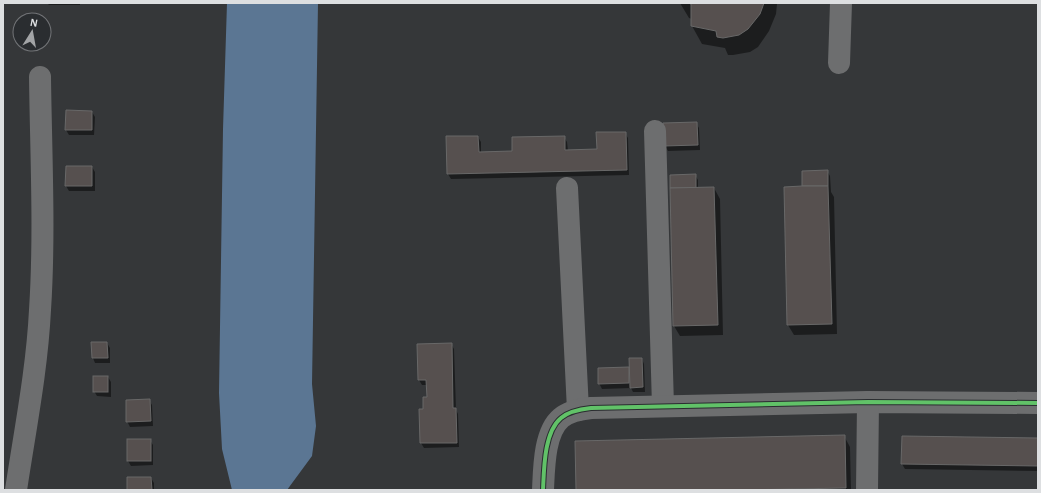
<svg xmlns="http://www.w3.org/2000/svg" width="1041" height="493" viewBox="0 0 1041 493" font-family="'Alegreya Sans',sans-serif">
	<rect width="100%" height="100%" fill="#353739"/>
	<path fill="#5b7693" d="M227,3h91l-6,381 4,42 -4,30 -25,34h-55l-10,-41 -3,-56 4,-264z"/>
	<g fill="#0007">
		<path d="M47,3h33v2h-31z"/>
		<path d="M680,3h96l1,1 -1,10 -7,17 -11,16 -8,5 -17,3h-5l-3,-7 -23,-4 -10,-18v-7l-3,-1z"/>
		<path d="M3,11l1,2v18h-1z"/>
		<path d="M92,112l3,5 -1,18h-25l-3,-5z"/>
		<path d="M696,123l3,5 1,22 -32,1 -3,-5z"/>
		<path d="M625,133l3,5 1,37 -178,4 -3,-5 30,-37 3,5v11l32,-1 51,-15 3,5 1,9 30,-1z"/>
		<path d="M92,167l3,5v19h-26l-3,-5z"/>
		<path d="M827,171l3,5 1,16 3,5 3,137 -43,1 -6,-10 16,-138z"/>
		<path d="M695,175l3,5v9l16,-1 6,11 3,136 -43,1 -6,-10 -3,-150z"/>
		<path d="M107,343l3,5v15h-15l-2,-5z"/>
		<path d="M451,344l3,5 2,61 2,4 1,33 -35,1 -3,-5 -1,-33h4l4,-12 -1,-13h-5l-3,-5z"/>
		<path d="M642,359l2,5 1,28h-12l-2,-4 -29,1 -3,-6v-14l31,-1z"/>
		<path d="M108,377l3,5v15l-14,-1 -3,-5z"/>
		<path d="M149,400l3,5 1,21 -23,1 -3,-6z"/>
		<path d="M844,436l6,11 1,43h-274z"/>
		<path d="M1038,439v32l-133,-2 -3,-5z"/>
		<path d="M150,440l3,5v20l-22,1 -3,-5z"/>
		<path d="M151,478l3,5v7h-26z"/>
	</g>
	<g fill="#56504f" stroke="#686868">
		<path d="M688,3h76l-4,11 -12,15 -9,6 -16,3 -6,-1 -1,-6 -25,-5v-22z"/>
		<path d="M66,110l26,1v19h-27z"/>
		<path d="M697,122l1,23 -34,1 -1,-23z"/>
		<path d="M596,132h30l1,38 -180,4 -1,-38h32l1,16 33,-1v-14l53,-1v14l32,-1z"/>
		<path d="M66,166h26v20h-27z"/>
		<path d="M828,170v16h-26v-15z"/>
		<path d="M696,174v14h-26v-13z"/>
		<path d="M802,186h26l4,138 -45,1 -3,-138z"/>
		<path d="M714,187l4,138 -45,1 -3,-138z"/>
		<path d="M91,342h16l1,16h-16z"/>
		<path d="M452,343l1,65h3l1,35h-37l-1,-34h4v-12h4l-1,-17h-8l-1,-36z"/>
		<path d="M629,358h13l1,29 -13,1z"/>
		<path d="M629,367v16l-31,1v-16z"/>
		<rect x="93" y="376" width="15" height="16"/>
		<path d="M150,399l1,22 -25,1v-22z"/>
		<path d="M845,435l1,53 -108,2h-162l-1,-49z"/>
		<path d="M902,436l136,2v28l-137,-2z"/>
		<rect x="127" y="439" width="24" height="22"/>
		<path d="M127,477h24l1,13h-25z"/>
	</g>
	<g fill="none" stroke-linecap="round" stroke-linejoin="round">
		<g stroke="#6d6e6f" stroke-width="22">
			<path d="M839,63l2,-60"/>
			<path d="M655,131l8,275"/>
			<path d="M567,188l11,222"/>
			<path d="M16,490c9,-60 21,-120 24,-180 5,-77 1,-155 0,-233"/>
			<path d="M543,490c1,-21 1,-58 18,-72 8,-7 21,-9 30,-10l277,-6 170,1"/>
			<path d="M867,490l1,-88"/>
		</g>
		<g stroke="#2a2d30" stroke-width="6">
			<path id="cycleway" d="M543,490c1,-21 1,-58 18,-72 8,-7 21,-9 30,-10l277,-6 170,1"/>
		</g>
		<use href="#cycleway" stroke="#61c268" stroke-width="4"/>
	</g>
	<rect width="1041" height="493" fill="none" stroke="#dddfe1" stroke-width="8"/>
	<g transform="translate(32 32) rotate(11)"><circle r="19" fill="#2a2d30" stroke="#727477"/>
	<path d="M0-3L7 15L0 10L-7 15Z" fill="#a2a4a6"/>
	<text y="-6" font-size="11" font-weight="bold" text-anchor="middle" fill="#dddfe1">N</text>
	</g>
</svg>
